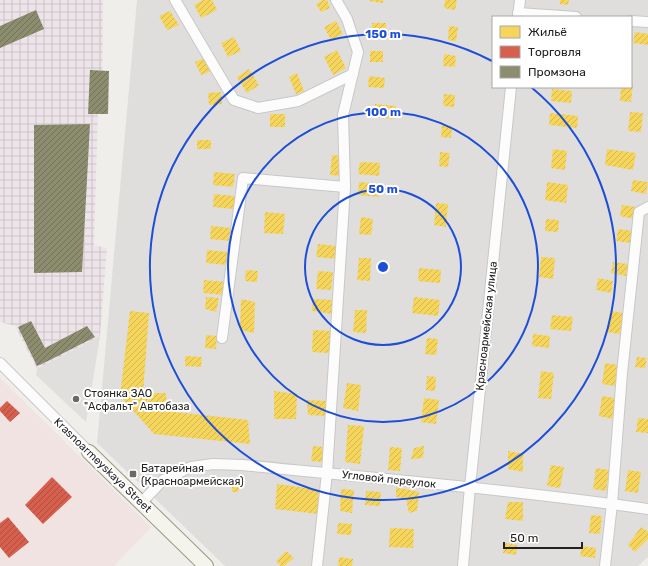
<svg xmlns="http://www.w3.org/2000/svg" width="648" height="566" viewBox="0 0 648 566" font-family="Rubik,sans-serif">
	<defs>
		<pattern id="industrial-grid" width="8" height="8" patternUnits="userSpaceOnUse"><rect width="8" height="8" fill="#ede4e9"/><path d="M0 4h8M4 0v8" fill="none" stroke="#cbc3c8"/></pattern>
		<pattern id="homes-hatch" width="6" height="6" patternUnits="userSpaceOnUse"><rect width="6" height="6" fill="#f6d55c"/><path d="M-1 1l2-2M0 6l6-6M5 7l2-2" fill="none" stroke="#d3b750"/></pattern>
		<pattern id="shops-hatch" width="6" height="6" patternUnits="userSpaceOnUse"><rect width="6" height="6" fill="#d6604d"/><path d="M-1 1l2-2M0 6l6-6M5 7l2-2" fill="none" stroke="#ad4f40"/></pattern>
		<pattern id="industry-hatch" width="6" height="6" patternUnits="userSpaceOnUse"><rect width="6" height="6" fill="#8c8c6e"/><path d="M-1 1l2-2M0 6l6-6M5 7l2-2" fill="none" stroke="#72725a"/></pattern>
	</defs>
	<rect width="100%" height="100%" fill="#f0eeeb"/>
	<path fill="#dfdedc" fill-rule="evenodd" d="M137,0h511v557l-10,9h-413l-128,-123zM493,17h138v70h-138z"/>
	<path fill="#f1e3e1" d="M0,378l151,149 -37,39h-114z"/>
	<path fill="url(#industrial-grid)" d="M0,0h103l-1,108 -4,3 -4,134 13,3 -7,88 -63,33 -22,-43 -15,-4z"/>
	<path fill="#e0dfde" d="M100,336v1l-14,85 -50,-47 1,-6z"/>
	<g fill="url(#homes-hatch)">
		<path d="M203,0h9l5,10 -16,8 -7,-13z"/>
		<path d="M323,0h4l3,8 -9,4 -5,-8z"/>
		<path d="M370,0h13v3l-14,-2z"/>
		<path d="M445,0h12l-2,10 -11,-2z"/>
		<path d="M560,0h9l-1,5 -8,-1z"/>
		<path d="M170,11l9,14 -12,5 -8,-14z"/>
		<path d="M336,21l7,13 -12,6 -7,-13z"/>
		<rect x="372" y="23" width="14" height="11"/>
		<path d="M449,26l9,1 -2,14 -8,-1z"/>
		<path d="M635,32l13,2v11l-15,-2z"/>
		<path d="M234,37l7,14 -13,6 -7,-14z"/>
		<path d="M337,50l9,18 -13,7 -9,-18z"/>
		<rect x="370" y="51" width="13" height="11"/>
		<path d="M444,54l12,2 -1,11 -12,-1z"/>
		<path d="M205,58l6,13 -10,4 -6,-13z"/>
		<path d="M249,69l10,16 -12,8 -10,-16z"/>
		<path d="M297,73l7,18 -8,3 -7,-17z"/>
		<path d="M369,76l16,2 -1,10 -16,-1z"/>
		<path d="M631,83h2l-2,19 -11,-1 1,-14h10z"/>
		<path d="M552,89l20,2 -1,12 -20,-2z"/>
		<path d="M221,92l1,12 -13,1 -1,-12z"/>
		<path d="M444,94l11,1 -1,12 -11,-1z"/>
		<path d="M375,104l21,2 -1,13 -21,-2z"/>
		<path d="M630,112l13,1 -2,19 -13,-1z"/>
		<path d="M550,113l28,3 -1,12 -28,-3z"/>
		<rect x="270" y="114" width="15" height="13"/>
		<path d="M442,125l10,1 -1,12 -10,-1z"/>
		<rect x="197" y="140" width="14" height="9"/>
		<path d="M553,149l14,2 -2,19 -14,-2z"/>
		<path d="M607,149l29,4 -3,17 -28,-5z"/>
		<path d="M440,152l10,1 -2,14 -9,-1z"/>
		<path d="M332,155l12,1 -2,20 -12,-1z"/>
		<path d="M360,162l20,1 -1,13 -21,-2z"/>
		<path d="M214,172l21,2 -2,13 -20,-2z"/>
		<path d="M633,180l15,2 -2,12 -15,-3z"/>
		<path d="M359,182l21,2 -1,13 -21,-2z"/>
		<path d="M547,182l21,3 -2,18 -21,-3z"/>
		<path d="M214,194l21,2 -1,13 -21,-2z"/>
		<path d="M436,203l12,1 -2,23 -12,-2z"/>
		<path d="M622,205l15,2 -2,12 -15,-3z"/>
		<path d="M265,212l20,2 -2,20 -19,-1z"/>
		<path d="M361,217l12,2 -2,16 -12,-1z"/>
		<path d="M546,219l13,1 -1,12 -13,-1z"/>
		<path d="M211,226l21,2 -1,13 -21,-2z"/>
		<path d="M618,229l15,2 -2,12 -15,-2z"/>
		<path d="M318,244l20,2 -1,13 -21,-2z"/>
		<path d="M207,250l21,2 -1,13 -21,-2z"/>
		<path d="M541,257l14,1 -2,21 -14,-2z"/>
		<path d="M359,258h12l-1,23 -13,-1z"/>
		<path d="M613,262l15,2 -2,12 -15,-3z"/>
		<path d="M419,268l22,2 -1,13 -22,-2z"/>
		<path d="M246,270l12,1 -1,11 -12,-1z"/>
		<path d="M318,271l15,1 -2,18 -15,-1z"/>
		<path d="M598,278l15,3 -2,12 -15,-3z"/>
		<path d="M204,280l21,2 -1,13 -21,-2z"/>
		<path d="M206,297l13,1 -3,14 -11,-3z"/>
		<path d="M414,297l26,3 -2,16 -26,-3z"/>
		<path d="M241,299l14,3 -1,31 -14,-3z"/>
		<path d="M313,299l21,1 -1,14 -21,-3z"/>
		<path d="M355,310h12l-1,23 -13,-1z"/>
		<path d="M130,311l19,2 -6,80h23l1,18 81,9 2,24 -96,-10 -34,-38z"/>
		<path d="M610,311l14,2 -4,21 -13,-2z"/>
		<path d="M552,315l21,2 -2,14 -21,-2z"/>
		<path d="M313,330l18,1 -2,22 -17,-1z"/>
		<path d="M533,334l17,2 -1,12 -17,-2z"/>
		<path d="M206,335l11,1 -1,13 -11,-1z"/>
		<path d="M427,338l11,1 -2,16 -11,-1z"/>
		<path d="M185,356l17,1 -1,10 -16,-1z"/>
		<path d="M637,357l10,1 -2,10 -10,-1z"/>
		<path d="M605,363l13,2 -3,21 -13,-2z"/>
		<path d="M541,371l13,2 -3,26 -13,-1z"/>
		<path d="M427,376l9,1 -1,14 -9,-1z"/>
		<path d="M347,383l14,2 -3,26 -15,-3z"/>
		<path d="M274,391l23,3 -1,25h-22z"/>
		<path d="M602,396l13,2 -3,21 -13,-3z"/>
		<path d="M424,398l15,2 -3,24 -15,-2z"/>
		<path d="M307,400l21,1 -1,15 -19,-1z"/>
		<path d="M638,418l10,1v14l-12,-1z"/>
		<path d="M348,425l16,1 -4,38 -15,-2z"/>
		<path d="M313,446l10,1 -1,15 -11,-1z"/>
		<path d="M424,446l-1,12 -12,1 3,-11z"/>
		<path d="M390,447l12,1 -2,23 -12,-1z"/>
		<path d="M508,451l15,3v18l-15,-3z"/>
		<path d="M551,465l13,2 -4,21 -13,-2z"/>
		<path d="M596,468l13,2 -3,21 -13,-2z"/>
		<path d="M628,470l13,2 -3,21 -13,-2z"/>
		<path d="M232,481h10l-4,11h-6z"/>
		<path d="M277,484l44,6 -2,24 -44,-5z"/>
		<path d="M396,487l23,5 -2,19 -8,2 -3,-14 -10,-2z"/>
		<path d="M341,489l13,1 -2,23 -12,-2z"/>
		<path d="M366,491l15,1 -1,14 -15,-1z"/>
		<path d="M508,502h15v19l-18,-2z"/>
		<path d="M591,515l11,1 -2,18 -11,-1z"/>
		<path d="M338,523l14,1 -1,11 -14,-1z"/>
		<path d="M641,527l7,5v7l-13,13 -7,-7z"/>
		<path d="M390,528l24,1 -1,19 -24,-1z"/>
		<path d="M505,543l12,2 -1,10 -13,-2z"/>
		<path d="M582,546l14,2 -1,10 -15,-2z"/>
		<path d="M286,551l8,7 -10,8h-3l-5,-5z"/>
		<path d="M339,557l14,2 -1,7h-14z"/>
	</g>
	<g fill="url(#shops-hatch)">
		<path d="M7,401l13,12 -10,9 -10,-11v-3z"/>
		<path d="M52,477l20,20 -29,27 -18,-19z"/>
		<path d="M8,517l21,25 -20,16 -9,-11v-24z"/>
	</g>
	<g fill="url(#industry-hatch)">
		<path d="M36,10l8,19 -44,19v-22z"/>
		<path d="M90,70l19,1 -1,43h-20z"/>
		<path d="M90,124l-8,148 -48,1v-148z"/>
		<path d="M31,321l14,27 42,-22 8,11 -47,24 -11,5 -19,-39z"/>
	</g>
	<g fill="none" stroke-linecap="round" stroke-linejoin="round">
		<g stroke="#c9c8c7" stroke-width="12">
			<g id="street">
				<path d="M175,0l59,100 24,8 40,-7 55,-27"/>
				<path d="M518,13l58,4"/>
				<path d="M518,17l2,-17"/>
				<path d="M631,21l17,1"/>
				<path d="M222,338l21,-160 102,9"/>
				<path d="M0,363l89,89"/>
				<path d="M141,503l22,-23 28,-13 22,-3 29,1c135,13 271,25 406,44"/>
				<path d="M317,566l10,-93 18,-286 -2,-72 15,-63 -11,-33 -11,-19"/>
				<path d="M463,566l7,-79 41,-400"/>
				<path d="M605,566l7,-62 10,-131 17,-161 9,-5"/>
			</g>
		</g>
		<g stroke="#999a82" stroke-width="16">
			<path id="secondary" d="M89,452l117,114"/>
		</g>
		<use href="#street" stroke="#fdfcfc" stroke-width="10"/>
		<use href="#secondary" stroke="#f4f4ed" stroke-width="14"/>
	</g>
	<g fill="none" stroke="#1d4ed8" stroke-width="2">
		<circle cx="383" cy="267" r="78"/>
		<circle cx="383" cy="267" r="155"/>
		<path d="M531 87A233 233 0 1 1 492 61"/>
	</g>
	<g fill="#6a6968" stroke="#fff" stroke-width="1.5">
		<circle cx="76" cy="399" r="4"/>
		<rect x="129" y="470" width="8" height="8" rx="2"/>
	</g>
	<g text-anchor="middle" stroke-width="4" stroke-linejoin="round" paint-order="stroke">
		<g font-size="11" fill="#222" stroke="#fff">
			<text transform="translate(486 326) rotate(-84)" y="4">Красноармейская улица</text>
			<text transform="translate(103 465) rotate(44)" y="4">Krasnoarmeyskaya Street</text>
			<text transform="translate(389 479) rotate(6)" y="4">Угловой переулок</text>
		</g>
		<g font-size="11" fill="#222" stroke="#fff" text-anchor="start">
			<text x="84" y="397">Стоянка ЗАО<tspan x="84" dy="13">"Асфальт" Автобаза</tspan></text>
			<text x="141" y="472">Батарейная<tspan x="141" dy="13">(Красноармейская)</tspan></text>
		</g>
	</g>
	<circle cx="383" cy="267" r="6" fill="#1d4ed8" stroke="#fff" stroke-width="2"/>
	<g font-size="12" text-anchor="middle" font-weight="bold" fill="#1d4ed8" stroke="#fff" stroke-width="4" stroke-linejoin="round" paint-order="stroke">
		<text x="383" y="38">150 m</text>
		<text x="383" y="116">100 m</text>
		<text x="383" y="193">50 m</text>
	</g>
	<rect x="492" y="16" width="140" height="72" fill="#ffffff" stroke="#a7a7a7"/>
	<rect x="500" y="26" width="20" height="12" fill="#f6d55c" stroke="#a7a7a7"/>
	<text x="528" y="36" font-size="12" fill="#222222">Жильё</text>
	<rect x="500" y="46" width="20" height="12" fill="#d6604d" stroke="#a7a7a7"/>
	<text x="528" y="56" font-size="12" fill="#222222">Торговля</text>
	<rect x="500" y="66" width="20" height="12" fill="#8c8c6e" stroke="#a7a7a7"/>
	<text x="528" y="76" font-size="12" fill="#222222">Промзона</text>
	<path d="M504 542v6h78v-6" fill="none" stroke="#222222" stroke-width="2"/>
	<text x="510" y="542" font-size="12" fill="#222222" stroke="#ffffff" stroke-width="3" paint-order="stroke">50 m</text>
</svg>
